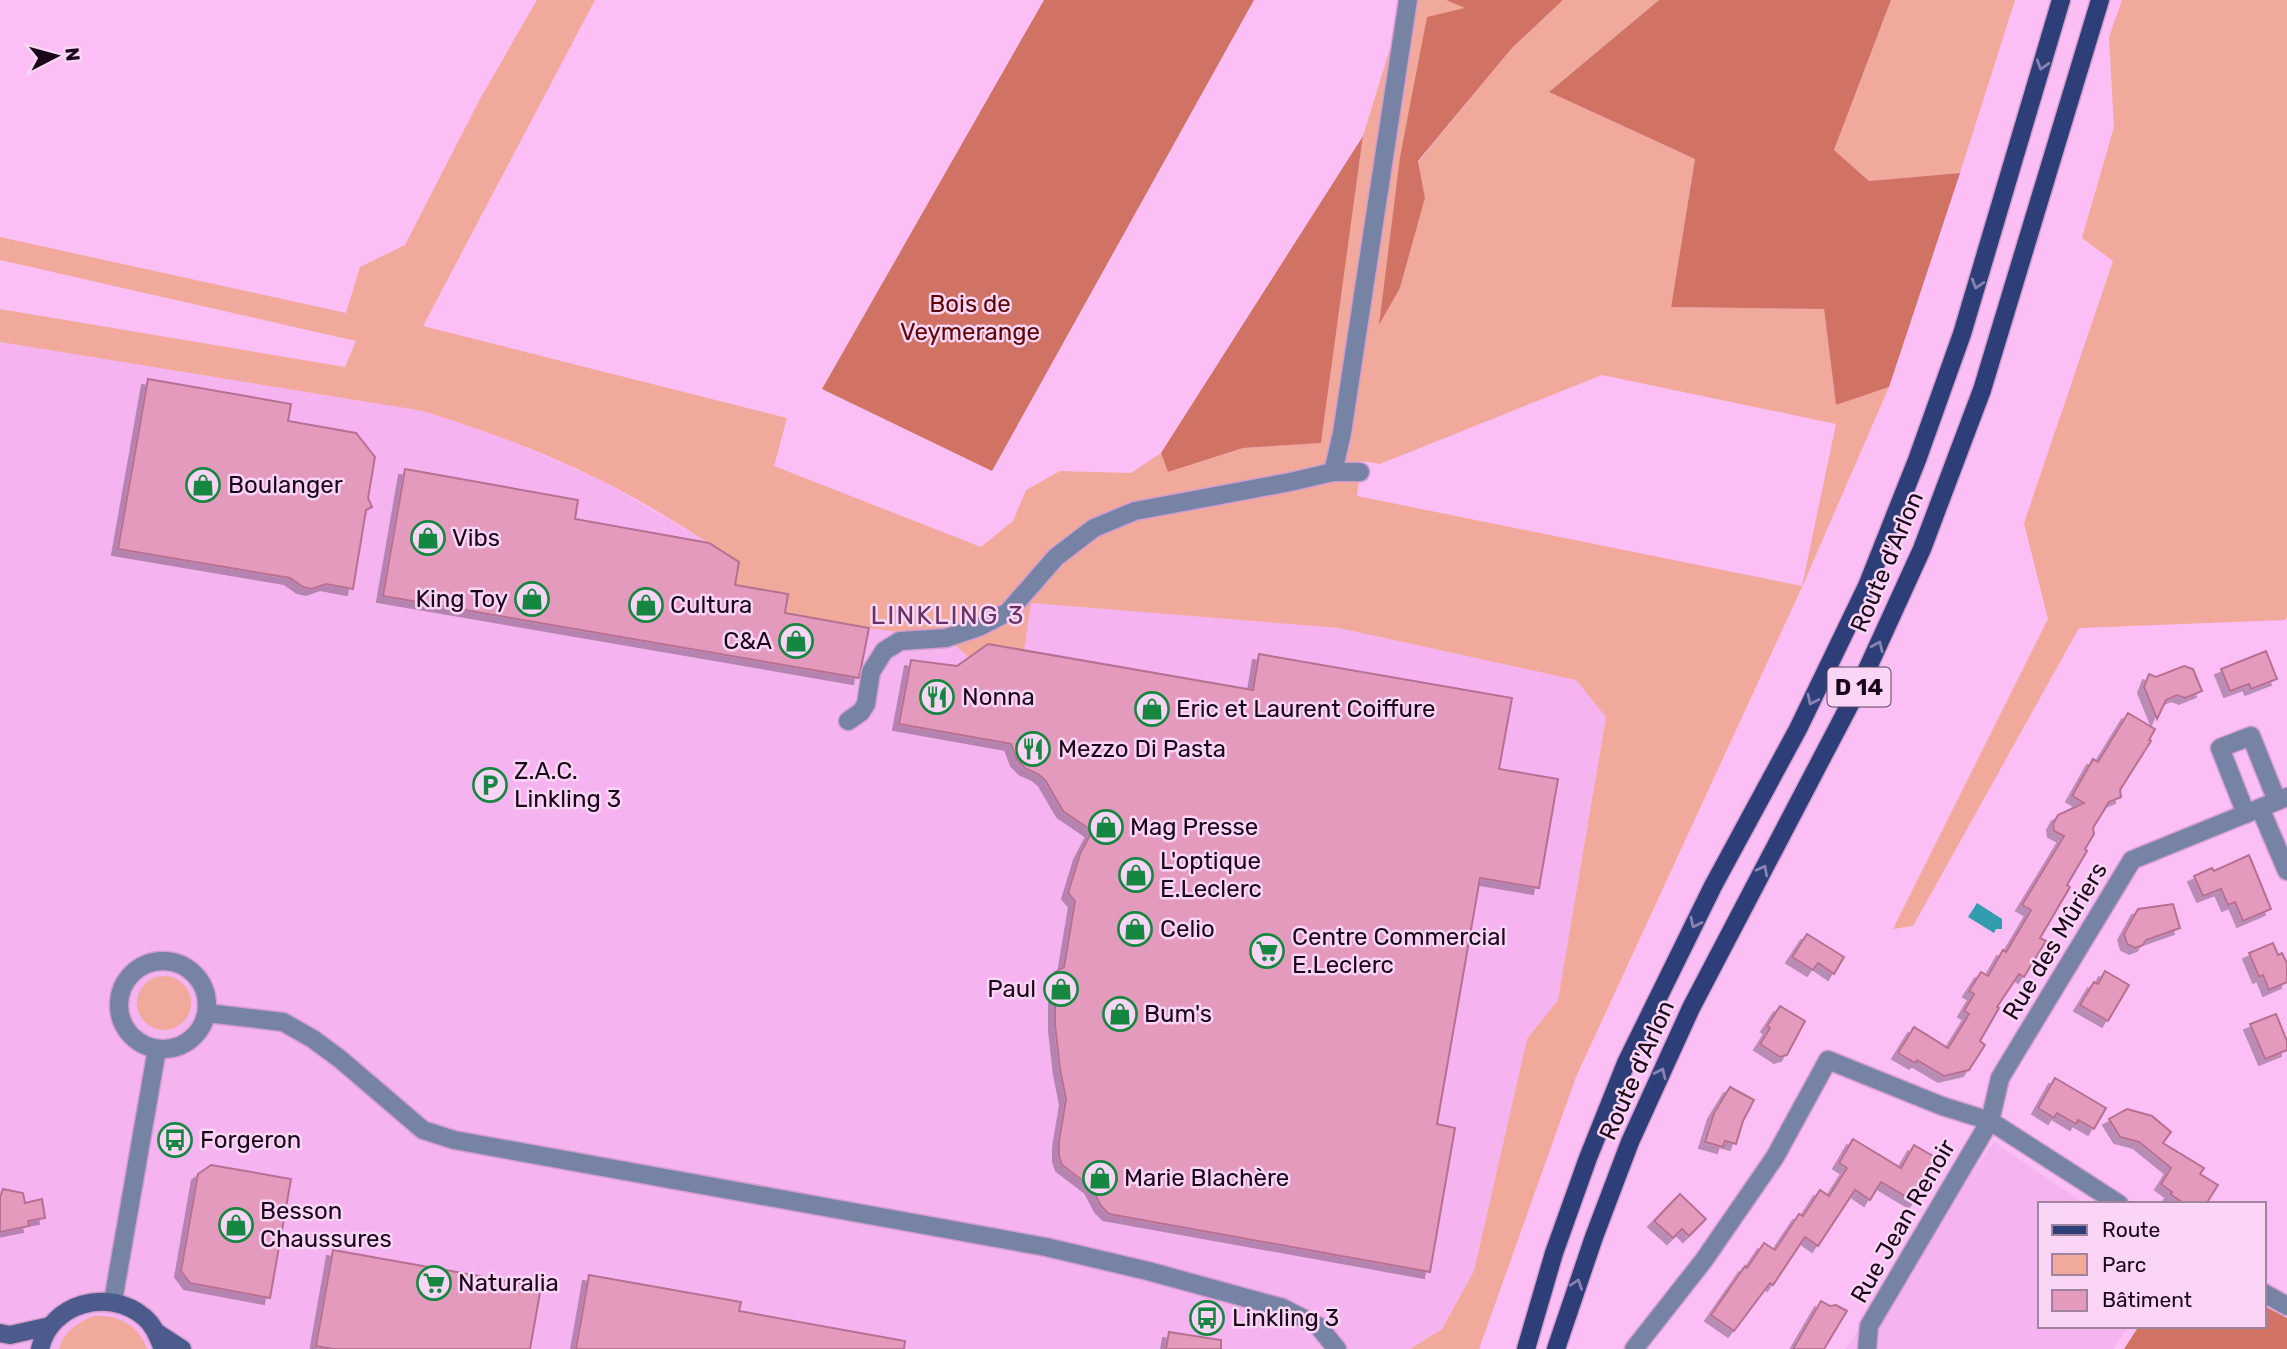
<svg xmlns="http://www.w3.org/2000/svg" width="2287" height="1349" viewBox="0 0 2287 1349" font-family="Rubik,sans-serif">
	<defs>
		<filter id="shadow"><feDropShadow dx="-6" dy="6" stdDeviation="0" flood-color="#0004"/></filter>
	</defs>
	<rect width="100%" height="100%" fill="#fbbff5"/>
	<g fill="#f5b3ef">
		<path d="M0,342l423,69 65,20 114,50 107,62 30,19 -3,23 52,9 -3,19 84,15 155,22 7,-47 308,25 237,52 30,36 -48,284 -31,39 -53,232 -32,58 -32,20h-1410z"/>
		<path d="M1994,1142l91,62h-45v122h89l-16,23h-268z"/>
	</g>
	<g fill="#f1a99c" fill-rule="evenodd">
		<path d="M537,0h58l-172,326 364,92 -13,48 207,81 32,-26 13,-31 34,-19 71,2 30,-20 7,19 75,-24 78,-5 42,-307 42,-136h41l20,8 -66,149 -20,166 20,-35 25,-90 -7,-36 94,-114 51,-48h96l-110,92 146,67 -24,148 153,2 12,96 53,-18 -87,200 -226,490 -97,272h-69l32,-20 32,-58 53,-232 31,-39 48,-283 -30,-37 -237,-52 -308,-25 -7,47 -36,-6 -19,13 -23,-19 -77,-10 -84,-15 3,-19 -53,-9 4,-23c-45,-28 -90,-58 -137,-81 -58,-29 -118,-51 -179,-70l-423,-69v-33l345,58 11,-26 -356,-81v-23l346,76 14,-46 45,-22 75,-146zM1602,375l234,49 -34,162 -445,-90 4,-35 19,3z"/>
		<path d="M1891,0h124l-55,173 -91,8 -35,-31z"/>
		<path d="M2122,0h165v617l-2,3 -206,8 -166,298 -20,3 155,-310 -24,-96 89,-262 -31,-23 32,-111 -5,-90z"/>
		<circle cx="164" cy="1003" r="27"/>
		<path d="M94,1316c25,-1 44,8 53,33h-88c5,-18 18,-26 35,-33z"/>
	</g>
	<g fill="#d07365">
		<path d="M1044,0h210l-262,471 -170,-82z"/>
		<path d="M1446,0h117l-51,48 -94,113 7,37 -25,90 -21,37 21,-168 27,-140 38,-9z"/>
		<path d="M1659,0h232l-57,150 35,31 91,-8 -71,214 -53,18 -12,-96 -153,-2 24,-148 -146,-67z"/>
		<path d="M1363,136l-42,307 -78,5 -75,24 -7,-19z"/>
		<path d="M2264,1306l23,12v31h-163l15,-23h125z"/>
	</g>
	<path fill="#339cac" d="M1977,903l25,16v10h-6l-2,4 -26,-16z"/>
	<g fill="#e49abd" stroke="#b67092" stroke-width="2" filter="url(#shadow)">
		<path d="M148,379l143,25 -3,17 68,12 19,24 -7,41 4,9 -6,3 -13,79 -27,-5 -14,5 -9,-2 -13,-9 -172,-29z"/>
		<path d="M405,469l173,31 -3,19 134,24 30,19 -4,23 53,9 -3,19 84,15 -10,50 -476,-82z"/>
		<path d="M988,644l265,46 6,-36 253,44 -13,71 59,10 -19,109 -59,-10 -43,246 18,4 -25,144 -321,-58 -8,-8 -10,-19 -29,-22 -3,-9v-15l7,-42 -6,-30 -5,-44v-53l9,-5 11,-66 -7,-8 12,-39 12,-23 -29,-20 -18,-31 -7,-6 -12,-5 -9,-9 -6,-16 -112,-20 12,-64 46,6z"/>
		<path d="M2266,651l11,28 -26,10 -2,-5 -19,7 -9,-22z"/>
		<path d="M2184,666l9,3 9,22 -17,7 -8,-3 -11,5 -9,19 -13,-32 5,-13 7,3z"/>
		<path d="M2128,713l27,16 -6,11 2,1 -31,49 1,7 -12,5 -16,26 1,6 -9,15 2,2 -20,34 3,2 -30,51 6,3 -22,36 -5,-3 -22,33 2,1 -19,33 5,4 -16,25 -25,6 -27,-16 -2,3 -17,-10 16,-26 34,21 21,-34 -5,-3 10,-17 -5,-3 12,-19 7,4 15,-26 3,2 25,-42 -9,-5 42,-69 -10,-5 -1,-7 5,-9 26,-12 -12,-7 21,-37 5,3z"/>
		<path d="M2249,855l22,54 -28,12 -8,-19 -7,3 -7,-16 -18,7 -9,-20 18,-8 2,3z"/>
		<path d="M2173,904l7,24 -34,12 -3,5 -8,3 -8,-4 -3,-10 14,-25z"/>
		<path d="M1807,934l37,23 -10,17 -16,-11 -5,7 -21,-13z"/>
		<path d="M2273,943l5,12 4,-2 5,10v19l-18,8 -6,-15 -4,2 -10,-24z"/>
		<path d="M2105,971l24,14 -21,36 -28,-16 14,-23 4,2z"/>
		<path d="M1780,1006l25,15 -18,34 -7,2 -20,-13 10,-16 -3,-2z"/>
		<path d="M2276,1014l11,27v9l-22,9 -15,-35z"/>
		<path d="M2055,1078l51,30 -12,21 -16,-9 -2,4 -19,-11 -3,5 -16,-10z"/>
		<path d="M1730,1087l24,13 -11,21 -7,23 -11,-3 -2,6 -18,-5 9,-29z"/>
		<path d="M2127,1109l25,7 19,16 -8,11 41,25 -4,6 18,11 -12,19h-21l-15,-10 2,-2 -11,-8 10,-16 -32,-26 -19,-5 -11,-18z"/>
		<path d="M1853,1139l48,29 13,-23 24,14 -23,43 -34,-20 -11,18 -15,-10 -37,56 -13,-9 -32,48 -3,-2 -36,48 -23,-16 34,-49 2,2 17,-25 11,7 24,-36 4,2 17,-26 9,6 18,-28 -8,-5z"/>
		<path d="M211,1165l80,14 -21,119 -80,-15 -9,-12 17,-97z"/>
		<path d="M3,1189l20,4 2,10 17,-4 3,19 -17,3 1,5 -29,6v-35z"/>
		<path d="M1680,1194l26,25 -17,17 -7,-7 -9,9 -19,-17z"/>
		<path d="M333,1250l208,37 -11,62h-197l-17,-3z"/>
		<path d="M589,1275l152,27 -2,9 166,30 -1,8h-328z"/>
		<path d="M1821,1301l9,5 6,-1 11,6 -23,38h-31z"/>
		<path d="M1169,1332l52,8v9h-55z"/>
	</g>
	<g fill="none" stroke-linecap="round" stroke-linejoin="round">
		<g stroke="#d39ece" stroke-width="21">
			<g id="street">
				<path d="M1333,472l9,-39 66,-433"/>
				<path d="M848,721l13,-9 5,-8 5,-32 13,-21 16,-10 46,-3 33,-11 29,-15 48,-55 38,-29 41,-17 155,-29 43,-10h27"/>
				<path d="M2260,808l27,63"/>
				<path d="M2246,814l-26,-66 31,-12 26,65"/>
				<circle cx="163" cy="1005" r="44"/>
				<path d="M207,1013l76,9 30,17 27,20 83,71 31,10 592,107 102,24 135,37 35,18 19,23"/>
				<path d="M2264,1293l23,13"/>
				<path d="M113,1301l44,-252"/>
				<path d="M1634,1349l70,-89 71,-103 53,-97 114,46 48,15 129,83"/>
				<path d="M1867,1349l2,-23 121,-205 10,-43 132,-218 155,-63"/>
			</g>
		</g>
		<g stroke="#d39ece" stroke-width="21">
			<g id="secondary">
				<path d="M156,1332l26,17"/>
				<path d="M0,1333l10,2 40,-9"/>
				<path d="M40,1349c10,-46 69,-62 104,-32 10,8 14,20 19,32"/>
			</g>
		</g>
		<g stroke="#d39ece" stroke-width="21">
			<g id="primary">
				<path d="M1526,1349l28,-96 34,-95 38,-95 87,-177 85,-157 69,-143 50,-126 45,-126 99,-334"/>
				<path d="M1556,1349l38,-112 36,-95 61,-134 168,-321 63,-138 60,-159 118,-390"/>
			</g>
		</g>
		<use href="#street" stroke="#7783a5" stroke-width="18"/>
		<use href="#secondary" stroke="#4c5b8c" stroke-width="18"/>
		<use href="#primary" stroke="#2e3e79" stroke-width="18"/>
	</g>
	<defs><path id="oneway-chevron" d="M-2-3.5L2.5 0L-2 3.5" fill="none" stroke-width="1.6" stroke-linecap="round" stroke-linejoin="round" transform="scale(1.75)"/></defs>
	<g stroke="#8a82b1">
		<use href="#oneway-chevron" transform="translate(2042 65) rotate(107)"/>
		<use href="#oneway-chevron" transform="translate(1977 284) rotate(107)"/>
		<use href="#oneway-chevron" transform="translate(1878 646) rotate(-66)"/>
		<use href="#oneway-chevron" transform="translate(1812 700) rotate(116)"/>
		<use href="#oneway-chevron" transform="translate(1763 870) rotate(-62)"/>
		<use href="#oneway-chevron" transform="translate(1695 923) rotate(116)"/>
		<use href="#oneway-chevron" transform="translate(1661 1073) rotate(-65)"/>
		<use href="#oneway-chevron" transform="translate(1577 1284) rotate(-71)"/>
	</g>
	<defs>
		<g id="shop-ring" transform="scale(1.75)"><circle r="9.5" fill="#fad5f6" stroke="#168740" stroke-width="1.5"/><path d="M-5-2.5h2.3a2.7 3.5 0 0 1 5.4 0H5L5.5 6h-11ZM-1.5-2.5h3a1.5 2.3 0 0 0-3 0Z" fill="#168740"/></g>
		<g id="restaurant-ring" transform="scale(1.75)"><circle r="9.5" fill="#fad5f6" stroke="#168740" stroke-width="1.5"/><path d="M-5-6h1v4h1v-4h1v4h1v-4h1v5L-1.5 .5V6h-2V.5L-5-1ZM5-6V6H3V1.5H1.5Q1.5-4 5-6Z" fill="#168740"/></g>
		<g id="parking-ring" transform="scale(1.75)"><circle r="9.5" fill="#fad5f6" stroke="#168740" stroke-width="1.5"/><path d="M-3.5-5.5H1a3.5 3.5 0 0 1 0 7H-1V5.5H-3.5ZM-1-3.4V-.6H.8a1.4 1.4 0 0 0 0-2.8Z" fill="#168740"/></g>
		<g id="supermarket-ring" transform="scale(1.75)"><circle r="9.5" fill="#fad5f6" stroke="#168740" stroke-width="1.5"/><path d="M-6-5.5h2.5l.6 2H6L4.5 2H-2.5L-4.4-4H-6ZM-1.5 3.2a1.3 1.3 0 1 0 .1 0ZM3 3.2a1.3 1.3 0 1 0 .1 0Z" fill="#168740"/></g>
		<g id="bus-ring" transform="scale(1.75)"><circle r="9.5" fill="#fad5f6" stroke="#168740" stroke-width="1.5"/><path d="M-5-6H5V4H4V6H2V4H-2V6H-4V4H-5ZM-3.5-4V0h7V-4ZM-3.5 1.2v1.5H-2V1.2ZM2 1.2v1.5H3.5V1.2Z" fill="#168740"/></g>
	</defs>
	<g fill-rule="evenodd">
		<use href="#shop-ring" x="203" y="485"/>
		<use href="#shop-ring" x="428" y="538"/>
		<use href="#shop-ring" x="532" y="599"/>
		<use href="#shop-ring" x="646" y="605"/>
		<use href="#shop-ring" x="796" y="641"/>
		<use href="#restaurant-ring" x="937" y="697"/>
		<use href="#shop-ring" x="1152" y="709"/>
		<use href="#restaurant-ring" x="1033" y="749"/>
		<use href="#parking-ring" x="490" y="785"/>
		<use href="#shop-ring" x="1106" y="827"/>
		<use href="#shop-ring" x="1136" y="875"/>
		<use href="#shop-ring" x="1135" y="929"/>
		<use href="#supermarket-ring" x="1267" y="951"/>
		<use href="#shop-ring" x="1061" y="989"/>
		<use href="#shop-ring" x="1120" y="1014"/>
		<use href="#bus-ring" x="175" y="1140"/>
		<use href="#shop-ring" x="1100" y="1178"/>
		<use href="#shop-ring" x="236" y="1225"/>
		<use href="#supermarket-ring" x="434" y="1283"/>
		<use href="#bus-ring" x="1207" y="1318"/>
	</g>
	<g text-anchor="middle" stroke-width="5" stroke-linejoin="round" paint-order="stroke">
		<rect fill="#fad5f6" stroke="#5e455c" stroke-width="2" x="1827.5" y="667.5" width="63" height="39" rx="5"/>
		<g font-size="23" font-weight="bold" fill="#1b071a">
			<text x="1859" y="695">D 14</text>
		</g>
		<g font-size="24" fill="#5d0502" stroke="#fad5f6">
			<text x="970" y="312">Bois de<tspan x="970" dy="28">Veymerange</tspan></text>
		</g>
		<g font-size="24" fill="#1b071a" stroke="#fad5f6" text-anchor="start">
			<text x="228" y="493">Boulanger</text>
			<text x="452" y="546">Vibs</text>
			<text x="508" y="607" text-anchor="end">King Toy</text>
			<text x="670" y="613">Cultura</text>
			<text x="772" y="649" text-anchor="end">C&amp;A</text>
			<text x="962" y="705">Nonna</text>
			<text x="1176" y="717">Eric et Laurent Coiffure</text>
			<text x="1058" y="757">Mezzo Di Pasta</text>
			<text x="514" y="779">Z.A.C.<tspan x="514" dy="28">Linkling 3</tspan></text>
			<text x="1130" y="835">Mag Presse</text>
			<text x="1160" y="869">L'optique<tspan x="1160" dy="28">E.Leclerc</tspan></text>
			<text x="1160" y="937">Celio</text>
			<text x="1292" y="945">Centre Commercial<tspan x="1292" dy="28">E.Leclerc</tspan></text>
			<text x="1036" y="997" text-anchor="end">Paul</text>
			<text x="1144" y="1022">Bum's</text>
			<text x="200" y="1148">Forgeron</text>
			<text x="1124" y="1186">Marie Blachère</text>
			<text x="260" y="1219">Besson<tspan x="260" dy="28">Chaussures</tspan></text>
			<text x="458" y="1291">Naturalia</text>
			<text x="1232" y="1326">Linkling 3</text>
		</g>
		<g font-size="24" fill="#1b071a" stroke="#fad5f6">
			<text transform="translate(1887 562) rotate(-67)" y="8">Route d'Arlon</text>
			<text transform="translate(2055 941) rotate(-59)" y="8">Rue des Mûriers</text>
			<text transform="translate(1637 1070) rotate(-66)" y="8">Route d'Arlon</text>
			<text transform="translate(1903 1221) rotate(-60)" y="8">Rue Jean Renoir</text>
		</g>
		<g font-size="26" letter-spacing="2" fill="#663362" stroke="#fad5f6">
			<text x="948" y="624">LINKLING 3</text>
		</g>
	</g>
	<rect x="2038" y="1202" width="228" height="126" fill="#fad5f6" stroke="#a1839e" stroke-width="2"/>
	<rect x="2052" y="1225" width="35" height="10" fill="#2e3e79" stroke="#a1839e" stroke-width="2"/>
	<text x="2102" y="1237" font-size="21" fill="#1b071a">Route</text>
	<rect x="2052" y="1254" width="35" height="21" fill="#f1a99c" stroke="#a1839e" stroke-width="2"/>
	<text x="2102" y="1272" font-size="21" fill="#1b071a">Parc</text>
	<rect x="2052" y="1290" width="35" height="21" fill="#e49abd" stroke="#a1839e" stroke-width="2"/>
	<text x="2102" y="1307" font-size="21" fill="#1b071a">Bâtiment</text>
	<g transform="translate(56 56) rotate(84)" stroke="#fad5f6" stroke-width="5" paint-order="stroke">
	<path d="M0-5L12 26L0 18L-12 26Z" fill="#1b071a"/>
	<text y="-10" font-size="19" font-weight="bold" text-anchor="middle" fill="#1b071a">N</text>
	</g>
</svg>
